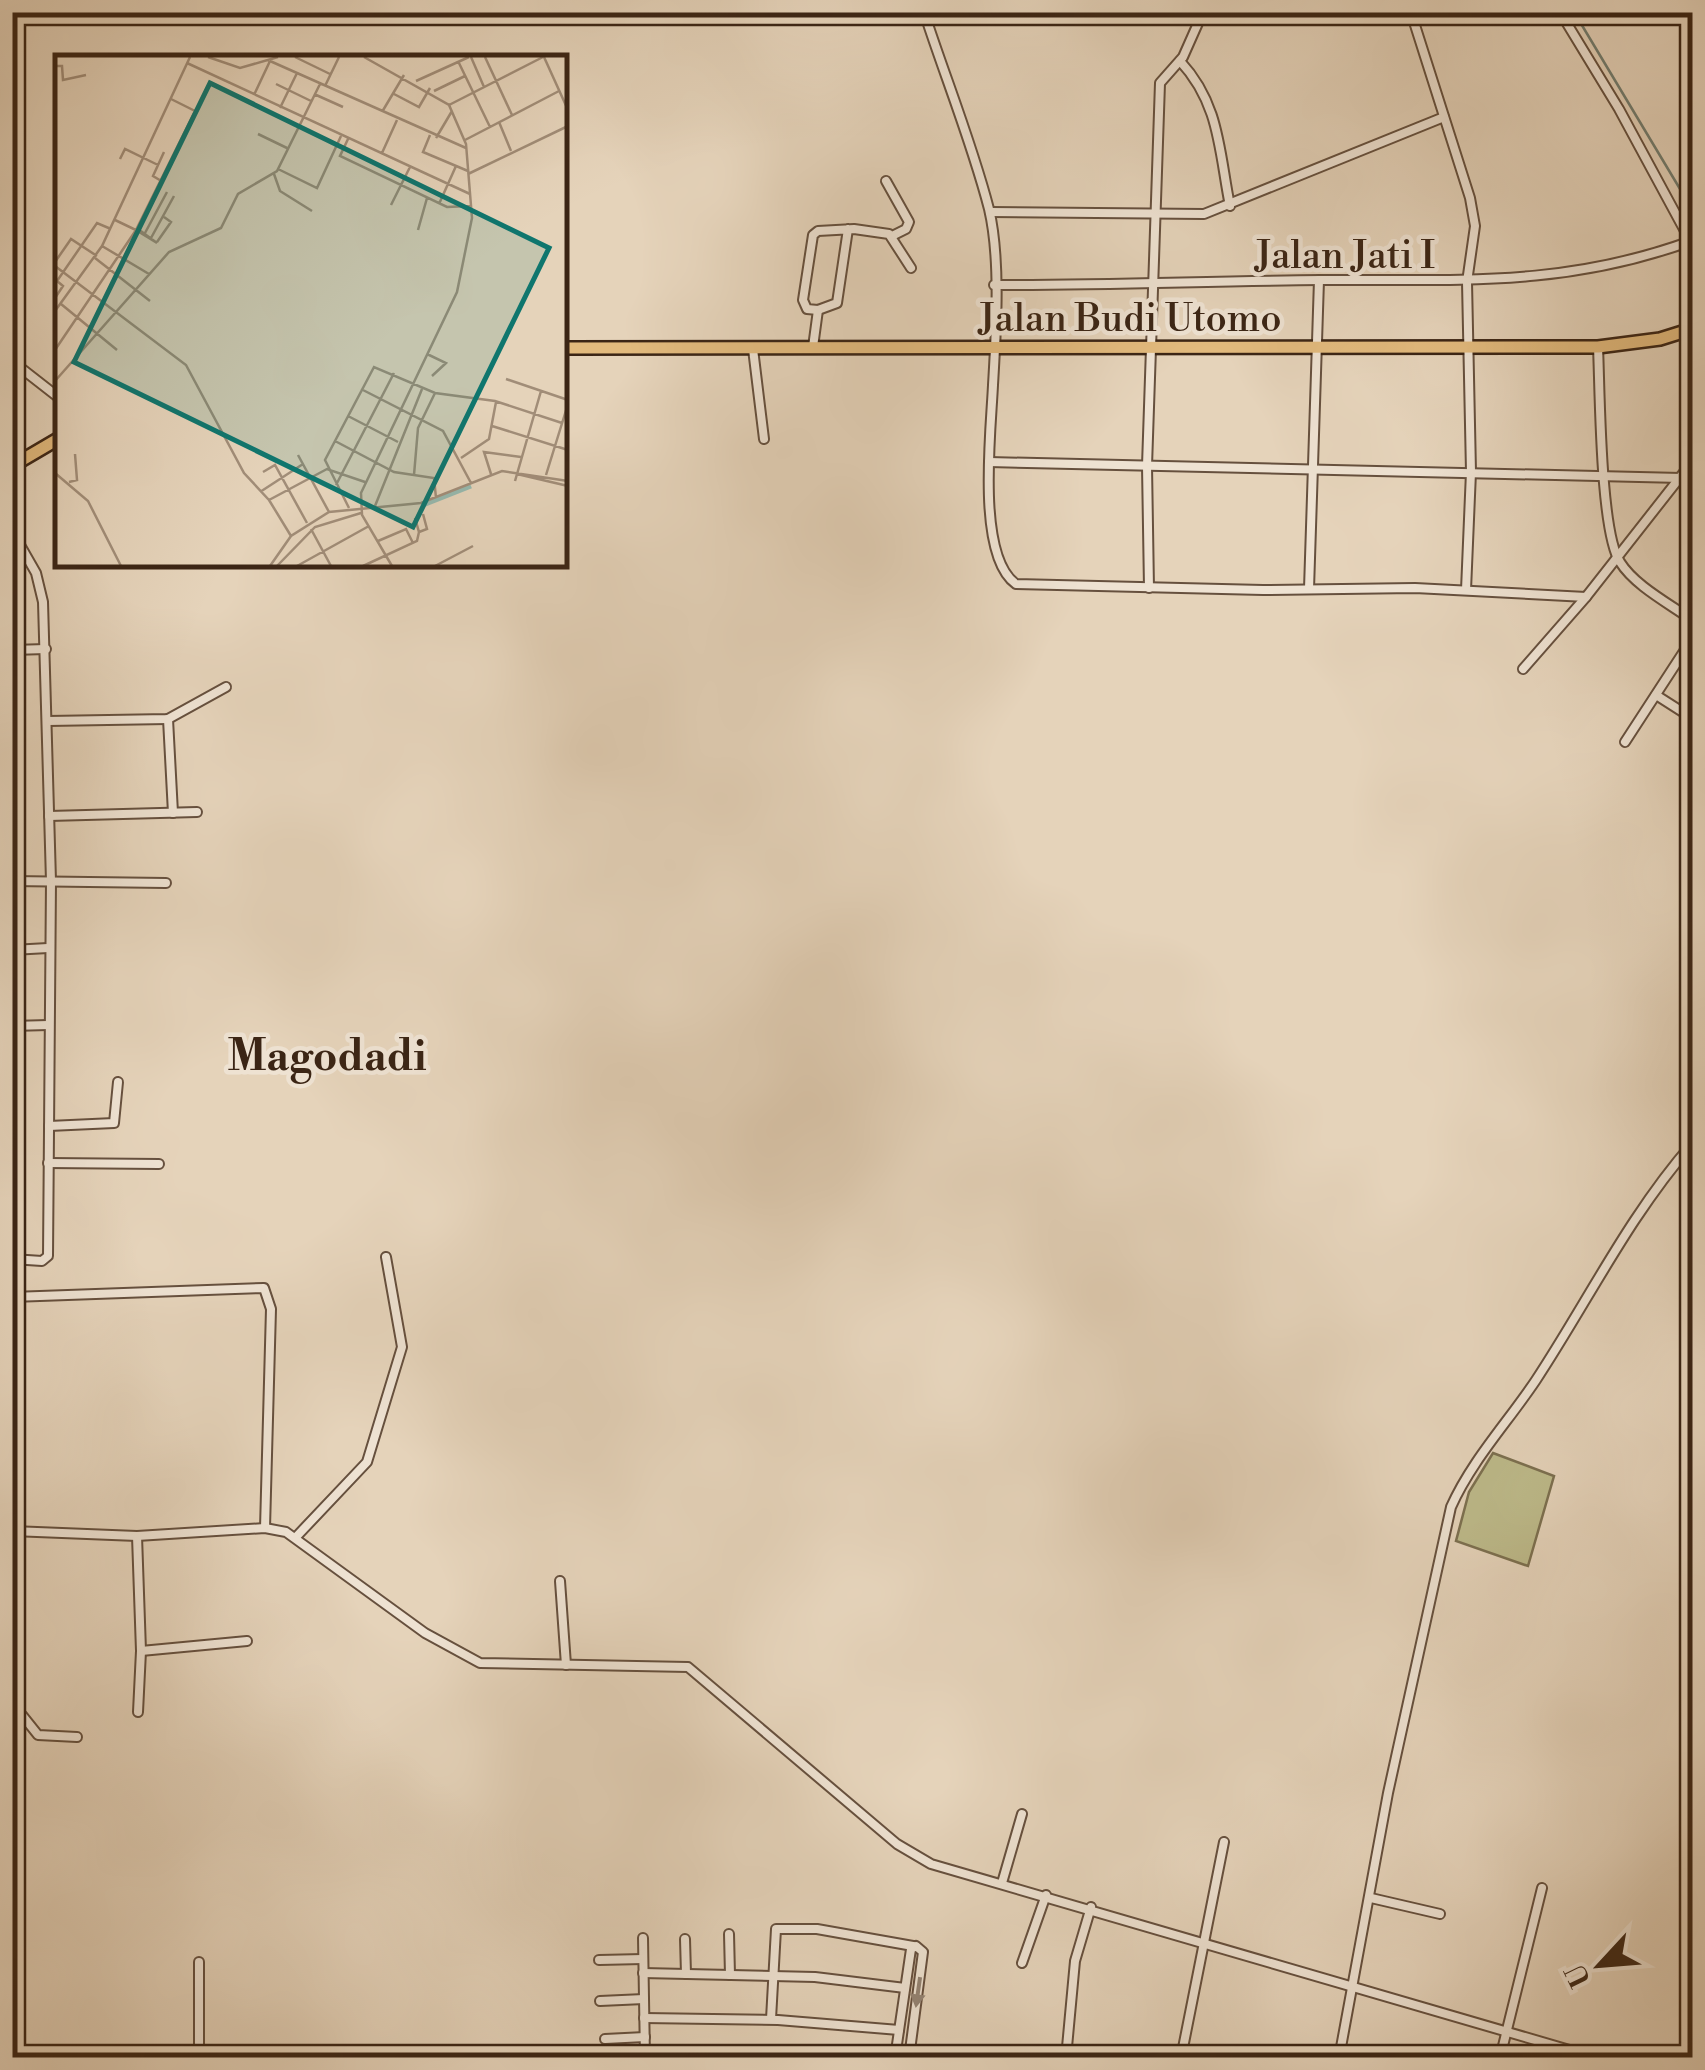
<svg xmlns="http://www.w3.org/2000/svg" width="1705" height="2070" viewBox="0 0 1705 2070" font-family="'Libre Bodoni',serif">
	<rect width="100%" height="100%" fill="#e5d3ba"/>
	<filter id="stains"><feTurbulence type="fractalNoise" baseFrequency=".002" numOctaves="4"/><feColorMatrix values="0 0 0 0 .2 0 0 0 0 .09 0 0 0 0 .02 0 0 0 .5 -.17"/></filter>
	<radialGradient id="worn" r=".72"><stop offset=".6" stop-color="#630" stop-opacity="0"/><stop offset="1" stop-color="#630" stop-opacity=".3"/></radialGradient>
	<path fill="#bdba8a" stroke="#7c7050" stroke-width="2.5" d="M1493,1453l61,23 -26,90 -72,-25 13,-49z"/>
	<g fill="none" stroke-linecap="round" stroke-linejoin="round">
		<path stroke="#727d70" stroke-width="2.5" d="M1574,12l118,197"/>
		<g stroke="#66503e" stroke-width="12">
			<g id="minor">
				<path d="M924,12c21,65 48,131 65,197 12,51 7,124 4,176 -2,46 -17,171 23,199l247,6 152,-2 171,9 106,-135"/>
				<path d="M1415,12l-1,10 56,176 5,28 -8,56 4,190 -5,118"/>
				<path d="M1560,12l59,97 73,135"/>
				<path d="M1180,61c40,43 39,90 50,145"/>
				<path d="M886,181l23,41 -3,7 -14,7"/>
				<path d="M990,212l214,2 240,-97"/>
				<path d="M848,229l-11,74 -19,7 -11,-1 -4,-9 10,-65 5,-4 36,-2 35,5 22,34"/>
				<path d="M994,285c109,0 219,-4 328,-5 134,-1 240,8 369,-39"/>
				<path d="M813,347l5,-37"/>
				<path d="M1598,347c2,42 2,185 22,215 15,24 50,42 72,58"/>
				<path d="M753,349l11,90"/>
				<path d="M17,365l41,32"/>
				<path d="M989,462l692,16"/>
				<path d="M12,531l24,42 7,29 8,279 -3,375 -6,5 -30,-2"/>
				<path d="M1149,588l-2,-122 13,-383 23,-26 20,-45"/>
				<path d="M1309,589l10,-309"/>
				<path d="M12,650l34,-1"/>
				<path d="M1523,669l63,-72"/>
				<path d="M1656,695l36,23"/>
				<path d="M168,719l5,94"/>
				<path d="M48,721l120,-2 58,-32"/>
				<path d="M1625,742l67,-103"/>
				<path d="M49,816l148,-4"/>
				<path d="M12,881l154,2"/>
				<path d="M12,950l36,-2"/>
				<path d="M12,1026l36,-1"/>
				<path d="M49,1126l65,-3 4,-41"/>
				<path d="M48,1163l111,1"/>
				<path d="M12,1297l252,-9 7,21 -6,219"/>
				<path d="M12,1531l125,5 128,-8 21,4 139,101 55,30 208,4 209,177 34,20 666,194"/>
				<path d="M137,1536l4,115 -3,61"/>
				<path d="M296,1537l71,-75 35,-115 -16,-90"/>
				<path d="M560,1581l6,84"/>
				<path d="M141,1651l106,-10"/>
				<path d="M12,1714l10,1 16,20 39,2"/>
				<path d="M1002,1883l20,-69"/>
				<path d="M1371,1898l69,16"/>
				<path d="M729,1934l1,41"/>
				<path d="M643,1938l2,120"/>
				<path d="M685,1939l1,35"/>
				<path d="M599,1960l44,-1"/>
				<path d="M199,1962v96"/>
				<path d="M1022,1963l24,-68"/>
				<path d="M643,1973l172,4 90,11"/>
				<path d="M600,2001l44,-2"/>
				<path d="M644,2018l134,2 121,10"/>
				<path d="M771,2019l5,-90h41l96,17"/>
				<path d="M605,2039l40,-2"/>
				<path d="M895,2058l16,-109 5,-3 7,6 -14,106"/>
				<path d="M1066,2058l9,-97 16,-54"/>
				<path d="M1181,2058l43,-216"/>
				<path d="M1339,2058l49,-265 63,-286c21,-47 57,-85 85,-127 52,-79 93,-164 156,-236"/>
				<path d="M1500,2058l42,-170"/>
			</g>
		</g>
		<g stroke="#3b2515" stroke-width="16">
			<g id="primary">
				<path d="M565,348l1033,-1 62,-8 32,-10"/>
				<path d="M12,466l46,-27"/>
			</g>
		</g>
		<use href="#minor" stroke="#eee2d2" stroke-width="8"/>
		<use href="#primary" stroke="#e2ba7d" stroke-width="11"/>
	</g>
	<defs><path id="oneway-solid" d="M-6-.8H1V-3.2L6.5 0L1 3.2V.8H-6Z" transform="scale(2.5)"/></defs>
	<use fill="#948474" href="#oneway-solid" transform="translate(918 1992) rotate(98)"/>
	<g text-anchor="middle" stroke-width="9" stroke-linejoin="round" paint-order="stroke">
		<g font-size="38" fill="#3b2515" stroke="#eee2d2">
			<text x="1345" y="268">Jalan Jati I</text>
			<text x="1130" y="331">Jalan Budi Utomo</text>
		</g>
		<g font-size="42" font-weight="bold" fill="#3b2515" stroke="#eee2d2">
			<text x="327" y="1070">Magodadi</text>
		</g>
	</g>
	<g transform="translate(55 55)">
		<rect width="512" height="512" fill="#e5d3ba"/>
		<path fill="none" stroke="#96b8ad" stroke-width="5" d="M368,450l48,-19"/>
		<path fill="none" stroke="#a18d78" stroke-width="2.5" d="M153,2l32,11 38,-11M240,2l35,17M309,2l85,48 17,39 6,74 -15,74 -96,201 1,22 30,51M416,2l13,30M430,2l27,58M489,2l24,53M215,6l196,87M403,6l32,66M132,8l283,131M0,11h7l1,14 23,-5M361,26l53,-24M221,29l35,17M270,31l14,-29M379,36l31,-15M259,39l29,13M339,39l25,13 11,-19M199,40l16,-34M394,50l94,-48M225,53l17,-35M327,57l22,-37M444,67l12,29M203,79l29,14M375,80l-7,17 45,19M381,83l16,-27M293,84l-8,17 107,51 23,-1M410,85l94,-49M327,98l15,-33M65,104l5,-10 33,16M223,114l39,19 24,-52M219,119l6,17 32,20M413,119l100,-48M108,127l-10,-6 11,-24M384,149l17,-38M336,150l19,-38M83,174l19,14 -21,-13 59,-119 -24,-12M363,175l9,-32M90,178l22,-41M96,183l23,-42M102,187l14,-20 -7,-5M47,191l47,28M40,203l55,43M0,207l16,-23 26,17M0,211l131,99 58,108 25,27 58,-31 38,13M0,243l8,-12 -6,-5 40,-58 14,6M6,249l56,46M0,256l47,-65 88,-189M0,295l81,-120 -21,-10M372,299l19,9 -14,13M451,324l62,21M0,326l114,-129 52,-24 17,-34 39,-23 43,-87M306,334l82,42 28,52M293,361l50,26M437,371l76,24M280,386l59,31 40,6 2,20M243,400l31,57M406,403l28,-19 7,-37M208,417l12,-7 32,58M0,418l33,28 33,65M436,419l-7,-22 37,5M462,419l51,12M359,420l4,-47 17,-35M491,420l22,-71M460,426l26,-90M14,427l8,-2 -2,-26M281,430l58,-112M205,437l43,-28M214,445l22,36M320,451l47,-117M294,453l-24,-48 49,-93 61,26 60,8 67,22M360,463l4,14 8,-3 -4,-15M256,474l20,37M323,486l28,-12 7,14M215,511l21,-30 38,-24 92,-9 81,-32 66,10M222,511l38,-39 46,-14M242,511l72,-40M308,511l54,-25 2,-9M380,511l38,-20"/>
		<path fill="#0f766e" fill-opacity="0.15" stroke="#0f766e" stroke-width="5" d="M155,28l339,165 -136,279 -339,-165z"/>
		<rect width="512" height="512" fill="none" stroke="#3b2515" stroke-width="5"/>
	</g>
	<rect width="1705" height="2070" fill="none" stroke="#e5d3ba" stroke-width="50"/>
	<rect x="15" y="15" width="1675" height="2040" fill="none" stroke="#3b2515" stroke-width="5"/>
	<rect x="25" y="25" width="1655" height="2020" fill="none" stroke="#3b2515" stroke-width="2.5"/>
	<g transform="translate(1600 1965) rotate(244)" stroke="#eee2d2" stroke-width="8" paint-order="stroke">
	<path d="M0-8L18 38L0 25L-18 38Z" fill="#3b2515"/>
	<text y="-15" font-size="28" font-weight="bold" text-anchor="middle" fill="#3b2515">U</text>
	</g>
	<rect width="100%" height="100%" filter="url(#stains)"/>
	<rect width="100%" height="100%" fill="url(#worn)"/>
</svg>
